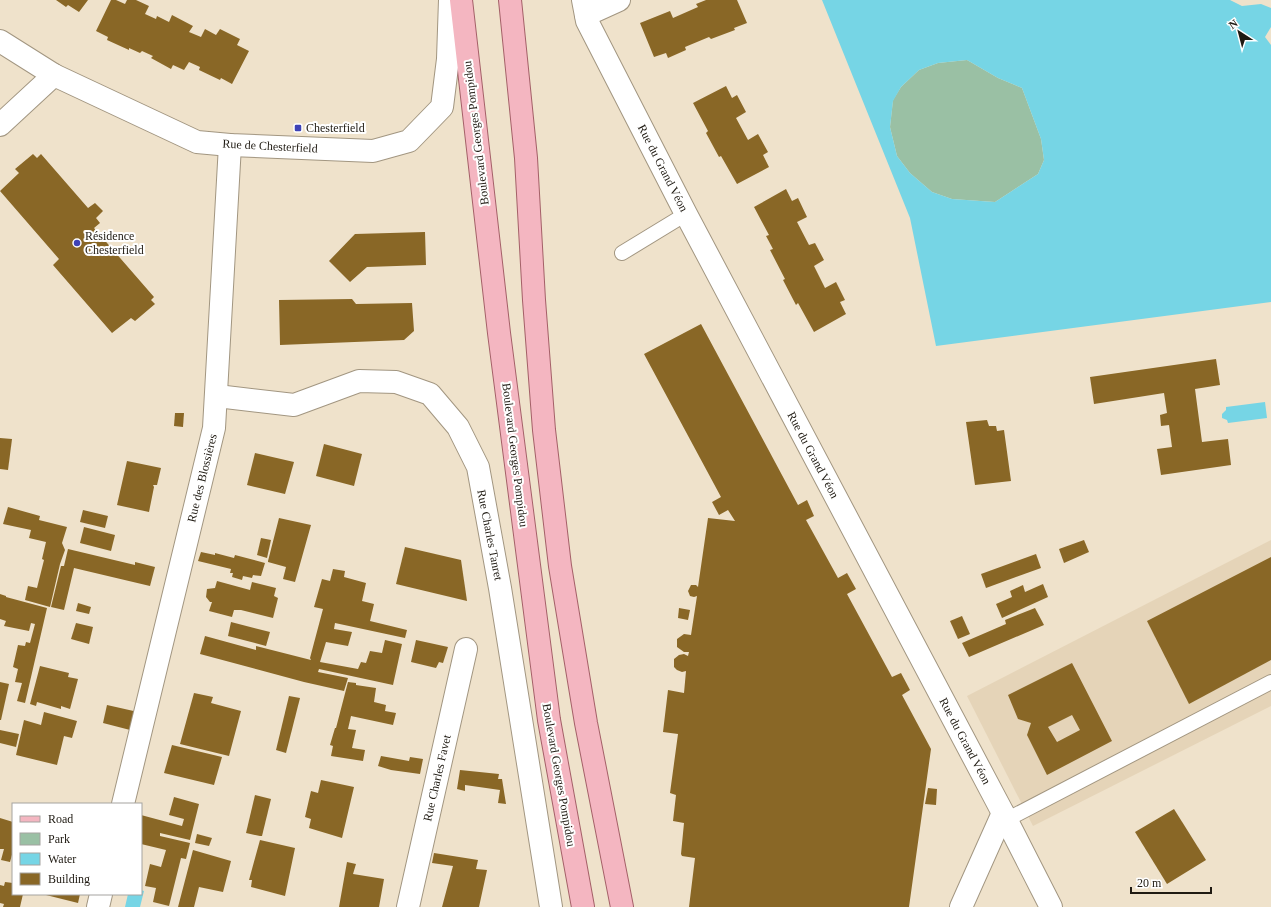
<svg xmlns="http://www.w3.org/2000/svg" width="1271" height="907" viewBox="0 0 1271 907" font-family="Georgia,serif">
	<rect width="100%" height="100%" fill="#efe2cb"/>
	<path fill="#e5d4b8" d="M1271,540v166l-238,120 -66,-130z"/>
	<path fill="#9ac0a4" d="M967,60l31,18 24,10 19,51 3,21 -6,14 -43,28 -43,-3 -20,-7 -22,-19 -13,-17 -7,-29 3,-27 8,-13 18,-17 19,-7z"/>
	<g fill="#76d5e5" fill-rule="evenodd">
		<path d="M822,0h408l12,6 19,-2 10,4v19l-6,10 6,8v257l-335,44 -26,-128zM967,60l31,18 24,10 19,51 3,21 -6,14 -43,28 -43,-3 -20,-7 -22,-19 -13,-17 -7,-29 3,-26 8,-14 18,-17 19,-7z"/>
		<path d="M1265,402l2,16 -39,5 -1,-3 -5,-2v-4l4,-4v-3z"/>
		<path d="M141,890l3,1 -4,16h-15l3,-13h13z"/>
	</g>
	<g fill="#896726" fill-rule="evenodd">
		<path d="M56,0h32l-9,12 -11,-7 -2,2z"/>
		<path d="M111,0h5l9,4 2,-4h9l13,6 -4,8 11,5 1,-3 12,6 3,-7 21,11 -4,6 12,5 4,-8 11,6 4,-6 20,10 -3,6 12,6 -17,33 -11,-6 -1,2 -21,-10 1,-3 -11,-5 -5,8 -11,-5 -2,4 -20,-11 2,-2 -11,-5 -2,2 -11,-5v2l-22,-10 1,-3 -12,-6z"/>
		<path d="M706,0h31l10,23 -13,5 1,2 -24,9 -2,-2 -24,10 1,3 -18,8 -2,-5 -12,4 -14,-34 30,-12 3,7 25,-11 -2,-3z"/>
		<path d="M726,86l6,12 5,-3 9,17 -10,6 12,22 10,-6 10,18 -5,3 6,12 -32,17 -16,-28 -2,1 -13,-24 2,-2 -15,-28z"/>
		<path d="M33,154l4,4 4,-4 47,54 7,-5 8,8 -7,7 4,5 -6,5 60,69 -3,3 4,4 -20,17 -4,-3 -19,15 -59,-68 6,-6 -59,-68 19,-18 -4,-4z"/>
		<path d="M786,189l6,12 6,-3 9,19 -10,5 12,23 6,-2 9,17 -10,6 11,22 11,-6 9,18 -5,2 6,12 -32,18 -16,-29 -2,2 -13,-25 2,-1 -15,-29 3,-1 -7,-13 3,-1 -15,-28z"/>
		<path d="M425,232l1,33 -59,2 -17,15 -21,-21 26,-27z"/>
		<path d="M352,299l4,5 56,-1 2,28 -10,9 -124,5 -1,-45z"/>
		<path d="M701,324l97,181 9,-5 7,16 -8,4 32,58 9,-5 9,16 -9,5 45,83 9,-4 9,17 -8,5 29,54 -22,158h-220l6,-49 -13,-2 -1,-2 3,-31 -11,-2 3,-26 -6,-2 8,-59 -15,-2 5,-42 16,3 2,-22 -4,1 -5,-2 -3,-3v-8l5,-4 5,-1 4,2 1,-4h-5l-7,-5v-8l7,-5 7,1 6,-39 -3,1 -4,-1 -2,-5 3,-6h5l2,2 10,-69 27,3 -7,-11 -9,5 -7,-13 9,-5 -77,-143z"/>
		<path d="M1216,359l4,26 -25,4 7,53 26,-3 3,26 -70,10 -4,-26 15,-2 -3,-22 -8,1 -1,-11 7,-2 -3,-20 -70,11 -4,-27z"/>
		<path d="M175,413h9l-1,14 -9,-1z"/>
		<path d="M987,420l2,6h7l1,5 7,-1 7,51 -36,4 -9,-63z"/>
		<path d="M0,438l12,1 -4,31 -8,-1z"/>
		<path d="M324,444l38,10 -8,32 -38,-10z"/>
		<path d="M255,453l39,9 -9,32 -38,-9z"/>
		<path d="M127,461l34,7 -4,17h-4l1,2 -5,25 -32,-7z"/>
		<path d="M8,507l32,9 -1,4 28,7 -5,16 3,7 -5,14 -10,43 -25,-7 3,-14 9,2 7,-28 -2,-1 4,-17 -17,-4 2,-8 -28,-6z"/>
		<path d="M83,510l25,6 -3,12 -25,-6z"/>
		<path d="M279,518l32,7 -16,57 -12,-3 3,-12 -18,-5v-1z"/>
		<path d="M84,527l31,8 -4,16 -31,-8z"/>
		<path d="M261,538l10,2 -4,18 -10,-3z"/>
		<path d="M1084,540l5,12 -25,11 -5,-14z"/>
		<path d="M405,547l56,13 6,41 -71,-17z"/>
		<path d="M68,549l67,16v-3l20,5 -5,19 -76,-18 -10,42 -13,-3 10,-41h3z"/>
		<path d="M201,552l14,3v-2l19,5 1,-3 30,8 -4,13 -8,-1 -1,3 -9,-2 -1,4 -10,-3 1,-4h-3l1,-4 -33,-8z"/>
		<path d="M1036,554l5,14 -55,20 -5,-14z"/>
		<path d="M1271,557v103l-82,44 -42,-83z"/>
		<path d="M333,569l12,2 -1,6 22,6 -4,18 12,3 -4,17 37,9 -2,8 -70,-15 -1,6 18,3 -4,14 -22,-4 -6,20 38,7 3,-7 5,1 4,-12 12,2 3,-13 17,4 -9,41 -74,-16 -1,3 30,6 -4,13 -40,-9 -104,-28 5,-18 51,14v-4l55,14 -1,-2 13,-49 -9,-2 8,-28 8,2z"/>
		<path d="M217,581l33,9 2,-8 24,6 -2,8 4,2 -5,20 -32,-8h-7l-2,7 -23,-6 3,-9h-2l-4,-5 1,-8 8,-1z"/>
		<path d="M1043,584l5,13 -46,21 -6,-14 16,-7 -2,-6 13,-6 2,7z"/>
		<path d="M0,594l6,2v1l41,11 -22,95 -8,-2 5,-18 -7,-1 3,-13 -5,-2 5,-22 7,1 1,-4 4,1 5,-19 -4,-1 -2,8 -25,-5 2,-5 -6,-2z"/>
		<path d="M78,603l13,4 -2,7 -13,-3z"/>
		<path d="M679,608l11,2 -2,10 -10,-2z"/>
		<path d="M1035,608l9,17 -75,32 -7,-14 44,-19 -1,-4z"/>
		<path d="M962,616l8,18 -12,5 -8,-18z"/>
		<path d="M231,622l39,10 -4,14 -38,-10z"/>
		<path d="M76,623l17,4 -4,17 -18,-5z"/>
		<path d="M416,640l32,7 -5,16 -4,-1 -3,6 -25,-6z"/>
		<path d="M1072,663l40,78 -65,34 -20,-40 4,-12 -13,-4 -10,-24zM1072,715l8,15 -23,12 -9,-15z"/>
		<path d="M40,666l29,7 -1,4 10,2 -8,30 -9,-3v3l-24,-7 -1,4 -6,-2z"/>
		<path d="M0,682l9,2 -8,36h-1z"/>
		<path d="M348,682l8,1v2l20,3 -2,14 12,3 -1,6 11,2 -3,12 -42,-9 -3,13 8,1 -4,18 13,2 -2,11 -32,-5 2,-10 -3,-1 5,-17h1z"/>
		<path d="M194,693l19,4 -2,6 30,8 -12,45 -49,-12z"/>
		<path d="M289,696l11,2 -14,55 -10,-3z"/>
		<path d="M107,705l31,7 -4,19 -31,-8z"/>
		<path d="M44,712l33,9 -5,17 -8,-2 -7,29 -41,-10 8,-35 17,5z"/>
		<path d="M0,730l19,4 -3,13 -16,-4z"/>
		<path d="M172,745l50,12 -8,28 -50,-12z"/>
		<path d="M381,756l28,5 1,-4 13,2 -3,15 -29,-4 -13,-4z"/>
		<path d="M460,770l39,4 -1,5h4l4,25 -8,-1 2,-13 -35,-5v6l-8,-2z"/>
		<path d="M321,780l33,7 -12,51 -33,-10 2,-9 -6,-2 6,-26 7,2z"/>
		<path d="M928,788l9,1 -1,16 -11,-1z"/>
		<path d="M255,795l16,4 -9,37h-2l-14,-3z"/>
		<path d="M174,797l25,7 -9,36 -30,-7v3l30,7 -4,16 -5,-1 -12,48 -16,-4 3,-14 -11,-2 5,-22 11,3 5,-17 -25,-6v-29l41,11 2,-7 -15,-4z"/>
		<path d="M1174,809l32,51 -39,24 -32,-52z"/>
		<path d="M0,818l13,4v29l-3,11 -9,-2 3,-11h-4z"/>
		<path d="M197,834l15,4 -3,8 -14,-3z"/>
		<path d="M260,840l35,8 -10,48 -34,-9 1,-7h-3z"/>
		<path d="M193,850l38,11 -8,31 -24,-5 -5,20h-16z"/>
		<path d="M434,853l44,7 -2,9 11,1 -8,37h-37l11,-41 -21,-3z"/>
		<path d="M347,862l9,2 -3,10 31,5 -5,28h-40z"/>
		<path d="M5,882l8,1v11h10l-3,13h-17l1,-3 -4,-1v-18l4,1z"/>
		<path d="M42,894h38l-2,9z"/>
	</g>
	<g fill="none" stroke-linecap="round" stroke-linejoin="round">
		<g stroke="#a29681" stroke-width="16">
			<g id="service">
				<path d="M622,253l64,-39"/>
				<path d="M1006,820l265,-138"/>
			</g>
		</g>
		<g stroke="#a29681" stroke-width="24">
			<g id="minor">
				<path d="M583,0l4,21 99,193 317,599 48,94"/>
				<path d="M586,15l33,-15"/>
				<path d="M0,41l54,34 143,67 33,3 143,6 36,-10 33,-34 6,-48 2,-59"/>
				<path d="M0,125l54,-50"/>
				<path d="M217,396l77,9 65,-24 37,1 34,12 28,33 20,40 22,121 51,319"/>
				<path d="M123,804l91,-376 16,-283"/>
				<path d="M98,907l3,-13"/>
				<path d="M408,907l58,-258"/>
				<path d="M961,907l42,-94"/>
			</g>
		</g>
		<g stroke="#a46068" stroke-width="24">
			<g id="primary">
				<path d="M461,0l38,333 50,387 34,187"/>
				<path d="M510,0l16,158 8,142 10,130 16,136 26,157 36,184"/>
			</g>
		</g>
		<use href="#service" stroke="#fff" stroke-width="14"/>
		<use href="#minor" stroke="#fff" stroke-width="22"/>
		<use href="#primary" stroke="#f4b6c1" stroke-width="22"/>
	</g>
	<g fill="#3e42b6" stroke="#fff" stroke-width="1.5">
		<rect x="294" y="124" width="8" height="8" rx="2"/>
		<circle cx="77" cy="243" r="4"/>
	</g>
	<g text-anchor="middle" stroke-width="4" stroke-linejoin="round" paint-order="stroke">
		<g font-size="12" fill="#1f1a12" stroke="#fff" text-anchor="start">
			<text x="306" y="132">Chesterfield</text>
			<text x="85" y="240">Résidence<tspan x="85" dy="14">Chesterfield</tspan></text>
		</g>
		<g font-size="12" fill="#1f1a12" stroke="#fff">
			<text transform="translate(476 133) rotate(-97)" y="4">Boulevard Georges Pompidou</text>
			<text transform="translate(270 146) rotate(3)" y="4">Rue de Chesterfield</text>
			<text transform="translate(663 168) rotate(63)" y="4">Rue du Grand Véon</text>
			<text transform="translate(515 455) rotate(83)" y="4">Boulevard Georges Pompidou</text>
			<text transform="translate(813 455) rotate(62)" y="4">Rue du Grand Véon</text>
			<text transform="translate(202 478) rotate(-76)" y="4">Rue des Blossières</text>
			<text transform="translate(490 535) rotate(79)" y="4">Rue Charles Tanret</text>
			<text transform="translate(965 741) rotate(62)" y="4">Rue du Grand Véon</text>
			<text transform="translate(559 775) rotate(80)" y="4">Boulevard Georges Pompidou</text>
			<text transform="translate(437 778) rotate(-77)" y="4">Rue Charles Favet</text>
		</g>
	</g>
	<rect x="12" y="803" width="130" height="92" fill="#ffffff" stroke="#a5a3a0"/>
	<rect x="20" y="816" width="20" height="6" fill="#f4b6c1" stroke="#a5a3a0"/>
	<text x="48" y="823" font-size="12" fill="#1f1a12">Road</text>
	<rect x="20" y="833" width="20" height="12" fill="#9ac0a4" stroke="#a5a3a0"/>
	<text x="48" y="843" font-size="12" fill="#1f1a12">Park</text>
	<rect x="20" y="853" width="20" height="12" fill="#76d5e5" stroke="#a5a3a0"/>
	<text x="48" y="863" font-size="12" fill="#1f1a12">Water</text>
	<rect x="20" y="873" width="20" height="12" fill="#896726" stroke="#a5a3a0"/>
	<text x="48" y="883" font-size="12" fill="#1f1a12">Building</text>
	<g transform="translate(1239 32) rotate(324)" stroke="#ffffff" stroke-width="3" paint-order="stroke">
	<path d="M0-3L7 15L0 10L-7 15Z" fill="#1f1a12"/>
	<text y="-6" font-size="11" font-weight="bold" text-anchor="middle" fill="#1f1a12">N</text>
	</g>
	<path d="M1131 887v6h80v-6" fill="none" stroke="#1f1a12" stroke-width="2"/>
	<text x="1137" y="887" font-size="12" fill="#1f1a12" stroke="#ffffff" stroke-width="3" paint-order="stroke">20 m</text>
</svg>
